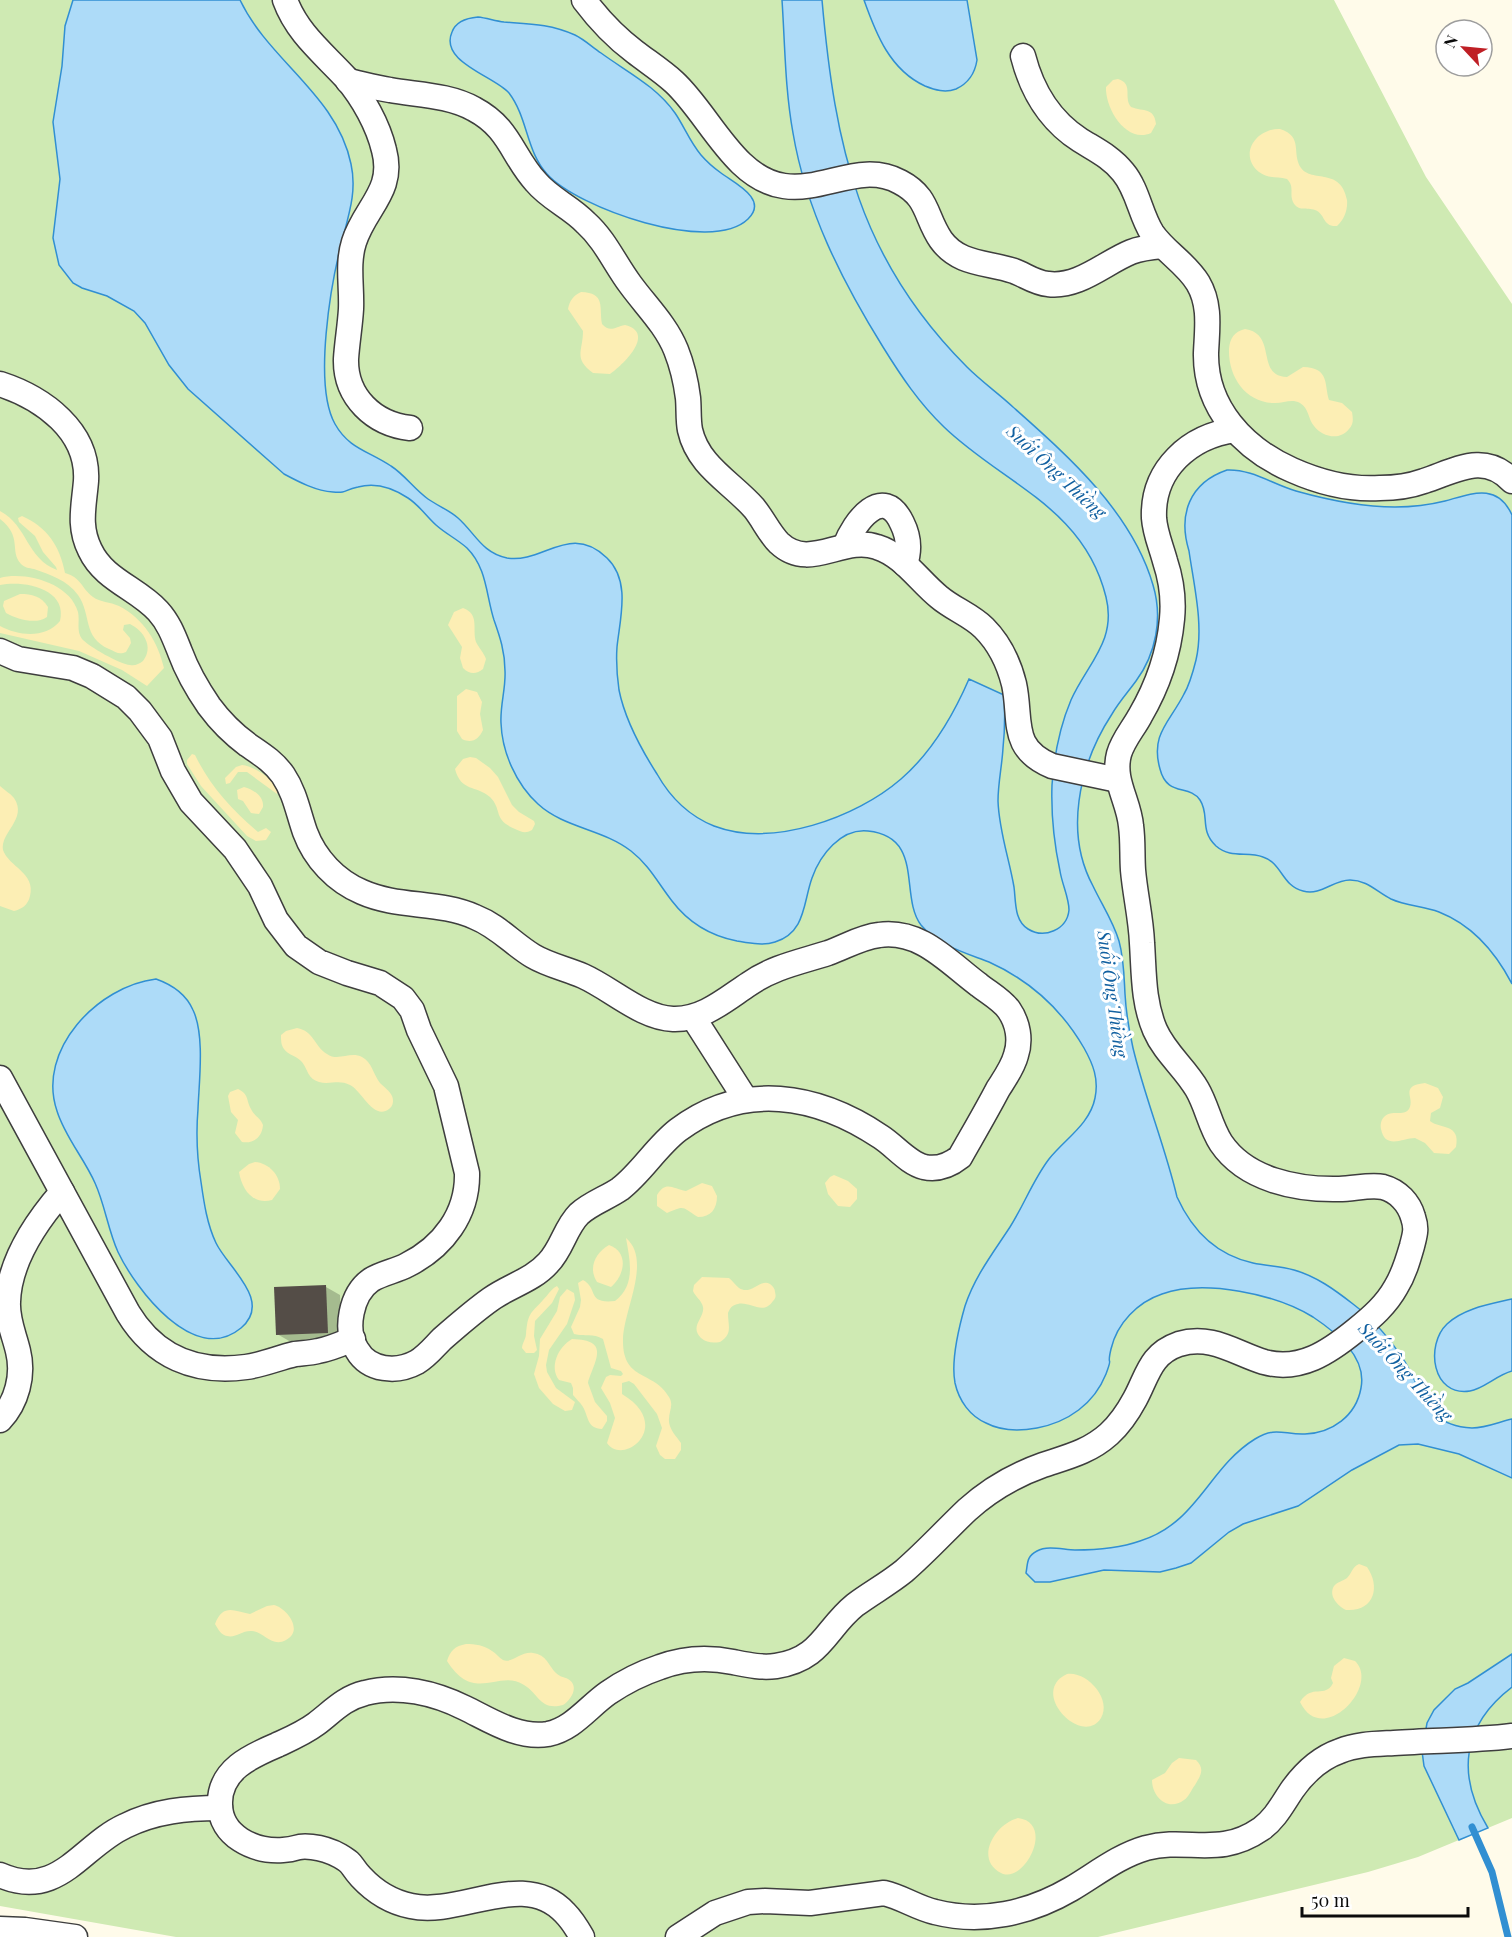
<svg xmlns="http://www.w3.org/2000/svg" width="1512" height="1937" viewBox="0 0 1512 1937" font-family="'Playfair Display',serif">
	<rect width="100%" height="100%" fill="#fffbea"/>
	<path fill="#cfeab3" d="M0,0h1334l92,177 86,127v1514l-94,39 -50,15 -270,65h-922l-176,-31z"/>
	<g fill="#fceeb4">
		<path d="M1118,79c16,5 5,18 13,28 13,5 23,0 25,17l-5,9c-25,11 -46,-25 -45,-46l7,-7z"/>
		<path d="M1280,129c24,8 11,24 21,39 11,15 40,-1 46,32 1,10 -3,20 -10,26 -15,1 -11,-12 -22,-16 -8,-3 -17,2 -22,-8 -4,-9 2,-15 -6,-23 -10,-3 -19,0 -28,-7 -21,-17 -3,-44 21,-43z"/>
		<path d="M581,292c25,1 18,15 21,32 8,9 13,3 23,1 32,8 -3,41 -15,49l-17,-1c-20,-15 -10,-22 -10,-42l-15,-22c2,-9 5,-13 13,-17z"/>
		<path d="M1245,329c33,5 10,47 42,48l16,-10c27,1 21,17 26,33l13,3 10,9c1,6 2,12 -3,17 -9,12 -27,8 -35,-3 -6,-7 -5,-18 -14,-23 -9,-5 -17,1 -27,0 -28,-1 -45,-27 -44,-54 1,-11 5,-17 16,-20z"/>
		<path d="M0,511c28,15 26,47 57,59l-1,-3 -13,-15 -8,-16 -16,-14 -1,-4 4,-2c25,11 38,30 43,57 17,5 16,15 28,24 7,5 17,5 26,9 25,13 39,36 45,62l-17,18 -25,-16 -43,-19 -79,-18v-7c19,10 45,13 60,-5 8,-33 -37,-41 -60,-36v-7c25,-7 70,5 78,34 2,9 -2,19 4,27 7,8 38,25 48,26 5,1 9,-1 13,-4 11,-14 1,-30 -13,-37l-6,1 -1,5 7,8 1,5 -5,9c-7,3 -10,0 -17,-3 -27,-12 -17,-34 -31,-54 -11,-15 -27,-20 -44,-26 -5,-1 -9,-1 -13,-5 -12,-13 2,-27 -21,-45z"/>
		<path d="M20,594c12,0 21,2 28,13l-1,10c-11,8 -30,2 -41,-4l-3,-7 1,-5z"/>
		<path d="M463,608c17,6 9,21 13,34 3,6 8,11 10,17l-3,10c-7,6 -14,5 -20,-1l-3,-10 2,-11 -14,-22 6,-13z"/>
		<path d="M466,689l11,3 5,10 -2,12 3,16c-4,9 -11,14 -21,9l-5,-8v-35z"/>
		<path d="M192,754l3,1c15,31 37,55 63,77l8,-4 5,4 -5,8 -10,1 -9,-5 -46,-50 -14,-22v-4z"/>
		<path d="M470,757l6,1 14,10 8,9 14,28 7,7 15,9 1,3 -3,6c-7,4 -10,2 -17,-1 -23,-10 -12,-19 -25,-32 -14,-12 -29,-5 -35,-28l8,-10z"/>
		<path d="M242,765c12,1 31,14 36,25l-1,4 -30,-22h-9l-8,11 -4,1 -1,-6 11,-11z"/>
		<path d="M0,786c4,4 10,7 14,12 14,21 -14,34 -11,52 6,17 33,23 27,46 -2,9 -8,13 -16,15l-14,-5z"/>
		<path d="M244,787c10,3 20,9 19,20l-4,7 -8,-1 -8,-12 -5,-2 -1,-9z"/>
		<path d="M297,1028c17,3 17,18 30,26 11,8 23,-3 35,3 10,5 11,17 18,26 4,4 10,8 12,13 2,5 1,10 -3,13 -15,12 -28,-19 -39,-24 -11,-6 -20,0 -31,-3 -11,-3 -11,-12 -17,-20 -5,-6 -14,-7 -18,-13 -3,-4 -3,-9 -3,-14l5,-4z"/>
		<path d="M1425,1083l13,5 5,9 -3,11 -9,5 -1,8c9,8 31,2 26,26l-7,7 -15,-1 -9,-10 -10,-5c-12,0 -30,12 -34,-9 -1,-4 0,-9 3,-12 7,-8 20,0 25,-8 7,-11 -11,-23 16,-26z"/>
		<path d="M238,1089c11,5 8,11 13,20 3,7 9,8 12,16 -1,12 -9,19 -21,17l-7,-9 3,-13 -7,-8 -3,-16 2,-4z"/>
		<path d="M255,1162c14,1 25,13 25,27l-8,11c-19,5 -30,-10 -33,-28l10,-8z"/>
		<path d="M834,1175l14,6 9,8v10l-7,8 -12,-1 -10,-12 -3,-11 5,-6z"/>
		<path d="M702,1183l10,3 5,10c0,13 -6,21 -19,21 -17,-10 -12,-12 -31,-4l-10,-7v-11c9,-15 16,-6 29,-4z"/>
		<path d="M626,1238c26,22 -2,71 -3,101 -1,43 31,31 46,58 5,8 0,14 0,22 -1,9 7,17 12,24v7l-6,9h-10l-5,-4 -4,-9 6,-18 -5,-14 -23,-30 -5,-3 -7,2v11c53,32 1,73 -15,49l8,-25 -5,-15 -9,-15 5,-11 4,-2 11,1 2,-2 -2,-3 -10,-3 -8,-29c-10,-6 -18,-2 -29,-5l-3,-7 9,-20 1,-7 -3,-17 5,-3c16,9 3,24 32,21 21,-16 15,-40 11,-63z"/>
		<path d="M609,1245c20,7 16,30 2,42l-14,-5c-9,-14 -2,-29 12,-37z"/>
		<path d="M702,1277l27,1c4,3 6,7 10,10 12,8 21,-10 31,-4 3,2 5,5 5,8 1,4 1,6 -2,9 -10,15 -23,0 -35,3 -6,1 -8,4 -10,9 0,13 5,21 -8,29 -7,1 -13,1 -19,-4 -12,-12 4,-20 2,-31 -1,-6 -8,-11 -10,-16l1,-6z"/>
		<path d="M557,1286l2,3 -7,14 -17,18 -1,15 3,14 -3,3h-8l-4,-5c0,-5 4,-9 4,-14 2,-20 3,-19 17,-34 5,-5 8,-11 14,-14z"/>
		<path d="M567,1289l7,4 1,7 -8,24 -18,26 -3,15 1,7 9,16 19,14 -3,8 -7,1 -12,-7 -14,-16 -5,-14 5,-18 1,-17 17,-28 3,-14z"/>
		<path d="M572,1339c39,1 23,21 16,44l7,19 12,14v5l-5,8c-15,-1 -13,-11 -19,-22 -3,-5 -7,-8 -10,-12v-7l-2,-5 -12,-3c-10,-13 -1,-33 13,-41z"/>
		<path d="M1359,1564l8,3c14,20 7,45 -21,43 -8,-4 -18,-14 -12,-24 3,-4 9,-5 13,-8 5,-5 5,-11 12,-14z"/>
		<path d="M274,1605c13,3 30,26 12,35 -14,8 -22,-8 -34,-9 -11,-1 -17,9 -28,4 -4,-2 -6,-6 -9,-11 8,-21 19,-13 35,-10l17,-8z"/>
		<path d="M466,1644c9,0 18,1 26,7 4,2 7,7 11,9 8,4 18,-9 30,-7 14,2 15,12 23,20 4,4 8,4 12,6 12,7 3,21 -5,26 -23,6 -24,-11 -39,-20 -26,-17 -49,20 -77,-24 3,-10 8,-15 19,-17z"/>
		<path d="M1344,1658l11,3c26,25 -33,87 -55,41 12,-19 25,-3 33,-19l-2,-5 3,-12z"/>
		<path d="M1067,1674c20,-3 45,25 34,44 -19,30 -73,-26 -34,-44z"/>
		<path d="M1179,1758l17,2c9,9 5,15 -1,25 -4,5 -6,12 -11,15 -16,12 -32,-3 -32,-20l13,-7 7,-10z"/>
		<path d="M1018,1818c38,5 6,67 -17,55 -27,-14 -6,-49 17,-55z"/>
	</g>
	<g fill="#addbf8" stroke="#318fd2" stroke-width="1.5">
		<path d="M73,0h167c29,61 97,95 111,164 6,27 -2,50 -9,77 -11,42 -29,144 -7,183 14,25 34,27 56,42 14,9 23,23 37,33 10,7 21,11 30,19 17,15 24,35 49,40 36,6 63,-36 100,0 24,23 13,60 10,89 -1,14 0,29 2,43 6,30 22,59 38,84 13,23 32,42 57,52 58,22 142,-8 187,-47 30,-26 52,-63 68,-100l35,16c1,18 1,35 -1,53 -1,18 -5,35 -5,53 1,30 11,57 16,86 2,15 0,33 14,42 16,10 39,1 41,-19 0,-12 -7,-26 -9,-39 -6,-28 -9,-57 -8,-86 2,-28 8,-59 19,-85 16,-36 46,-59 35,-103 -22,-90 -103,-113 -162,-170 -25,-24 -43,-51 -61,-80 -41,-66 -77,-137 -90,-214 -8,-44 -8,-88 -11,-133h40c13,147 37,259 145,367 15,15 31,26 46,40 55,49 119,105 140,178 10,33 3,69 -17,96 -8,11 -17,21 -24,33 -17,26 -29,56 -33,87 -4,30 0,59 14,85 9,19 20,35 26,55 5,18 5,35 6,53 1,18 4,36 8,54 12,50 32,98 44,149 15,33 39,58 76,66 14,3 27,3 41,7 22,6 41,20 59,34 20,15 38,36 52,58 19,31 20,64 67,66 14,0 27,-6 40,-9v59l-53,-24 -41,-10 -19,1 -47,25 -54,36 -55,18 -14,8 -38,31 -15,5 -16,4 -56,-2 -54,12h-15l-9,-9c2,-10 0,-16 11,-22 11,-6 27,-1 38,-1 21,0 45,-2 65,-9 58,-18 68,-73 115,-102 21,-13 29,-4 50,-5 27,-1 51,-18 56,-46 6,-31 -24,-55 -48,-71 -37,-23 -109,-38 -151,-23 -24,8 -45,29 -51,55 -5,21 3,4 -5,25 -12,30 -38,48 -69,54 -17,3 -36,3 -51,-5 -16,-7 -27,-22 -31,-40 -4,-21 4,-56 10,-77 10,-30 28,-53 45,-79 14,-22 23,-47 39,-68 16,-20 41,-35 46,-61 4,-19 -2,-34 -11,-50 -22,-38 -55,-68 -95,-86 -23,-9 -52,-17 -68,-37 -22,-29 4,-88 -53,-94 -27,-3 -48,24 -56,47 -9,25 -6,54 -37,64 -12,4 -26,1 -38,-1 -26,-5 -49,-19 -65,-40 -14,-18 -23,-36 -41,-50 -28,-22 -67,-23 -93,-47 -22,-20 -36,-52 -37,-81 -1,-18 5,-35 4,-52 0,-19 -5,-34 -11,-51 -8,-25 -7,-52 -27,-72 -10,-9 -21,-14 -31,-23 -10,-9 -17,-20 -28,-27 -15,-10 -32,-16 -50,-11 -15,3 -9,6 -25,5 -17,-1 -34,-10 -49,-18l-96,-85 -19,-24 -24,-42 -11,-12 -27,-15 -25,-8 -9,-5 -14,-18 -6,-27 7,-59 -7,-57 9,-56 3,-40z"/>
		<path d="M864,0h103l10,60c-2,13 -8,23 -21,29 -11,4 -21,1 -31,-3 -35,-16 -49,-52 -61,-86z"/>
		<path d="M478,17c9,1 17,4 26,5 27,2 46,2 71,13 10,5 17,12 26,18 26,19 55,33 74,60 9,13 15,29 26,42 6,7 13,13 20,18 13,10 48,26 27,46 -37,36 -171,-11 -201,-45 -21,-23 -19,-56 -38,-81 -15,-17 -70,-31 -57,-61 4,-11 15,-14 26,-15z"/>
		<path d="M1227,470c25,-1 45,14 69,21 32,9 66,16 99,16 16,0 34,-2 50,-6 26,-7 52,-19 67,14v469c-16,-31 -40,-59 -73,-72 -16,-6 -33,-6 -48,-13 -14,-7 -24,-19 -41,-19 -17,0 -29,16 -47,11 -21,-5 -21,-28 -40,-34 -16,-6 -32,2 -47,-11 -17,-16 -6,-31 -16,-46 -11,-16 -33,-3 -40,-31 -10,-35 10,-47 24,-75 6,-10 9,-22 12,-34 8,-34 -2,-74 -7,-109 -11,-36 0,-68 38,-81z"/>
		<path d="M156,979c17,6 30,15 37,31 12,25 6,72 5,99 -2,24 -1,49 3,73 3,21 6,42 15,61 12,25 57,58 25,85 -47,39 -106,-40 -123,-76 -10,-22 -13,-47 -23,-69 -11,-25 -30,-46 -38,-72 -21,-61 41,-125 99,-132z"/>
		<path d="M1512,1299v72c-15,4 -29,18 -42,20 -38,6 -45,-46 -23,-67 17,-16 44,-20 65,-25z"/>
		<path d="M1512,1654v33c-50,38 -56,88 -24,141l-29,12 -35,-74 -2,-15 5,-28 7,-13 21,-21 13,-6z"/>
	</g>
	<path fill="#0003" d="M326,1287l14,8 1,45 -50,2 -14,-8z"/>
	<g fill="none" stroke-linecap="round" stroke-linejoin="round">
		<path stroke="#318fd2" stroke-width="7" d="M1472,1827l20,45 16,65"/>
	</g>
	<path fill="#544d47" d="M326,1285l2,48 -52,2 -2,-48z"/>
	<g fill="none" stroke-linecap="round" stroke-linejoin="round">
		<g stroke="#3e3e3e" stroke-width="27">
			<g id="minor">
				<path d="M285,0c12,33 38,53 61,78 17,20 32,47 38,72 11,41 -19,57 -30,92 -7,22 -2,44 -3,67 -1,17 -4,34 -5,50 -1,38 28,65 64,69"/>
				<path d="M584,0c15,20 31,37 51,52 13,10 27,19 39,30 35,32 60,97 110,104 40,6 77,-25 116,-4 29,15 25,35 41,58 18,25 46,22 73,31 11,4 21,12 34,13 31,4 56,-21 83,-32 10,-4 20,-5 31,-6"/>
				<path d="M1023,56c9,35 26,64 57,84 16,10 31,17 43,32 15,18 17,42 29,61 13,19 34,30 46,50 13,22 9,46 8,70 -1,55 38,96 86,117 27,12 58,20 88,18 15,0 30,-2 44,-7 31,-10 60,-30 88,0"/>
				<path d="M348,81c14,3 28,7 42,9 28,5 59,5 84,19 36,19 38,47 62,73 14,17 35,25 50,41 19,17 29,41 44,61 16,22 36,41 46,66 6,15 10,32 12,48 1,10 0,22 2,32 8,36 41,52 64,78 9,11 15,25 25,35 31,29 63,-8 98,4 26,8 42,34 62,50 14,12 32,18 45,31 15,15 25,36 30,56 8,36 -5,64 38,82l66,14"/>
				<path d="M0,384c43,14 89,47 86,97 -2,25 -8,45 4,69 14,30 47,38 68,61 11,12 16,26 22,41 7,19 18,38 29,54 11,15 24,28 39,39 13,9 25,16 35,30 12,18 15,37 22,57 10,27 31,49 57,60 36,16 77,9 113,25 23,9 38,27 58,39 15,9 34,13 50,20 29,13 59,42 90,43 30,1 53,-20 76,-35 24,-17 51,-22 79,-31 17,-6 33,-16 51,-18 42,-6 70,28 100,50 10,8 23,15 30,25 9,13 12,30 7,45 -3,12 -11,23 -18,34 -12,23 -25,45 -38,68 -10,8 -22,13 -36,10 -16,-4 -29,-21 -43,-30 -64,-43 -138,-56 -203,-7 -22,17 -36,42 -58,59 -13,9 -29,14 -41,25 -14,14 -17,35 -31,49 -15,17 -39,23 -57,36 -17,12 -33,26 -49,40 -8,8 -15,17 -25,23 -20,11 -48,9 -60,-12 -13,-20 -6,-56 14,-70 11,-7 25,-9 36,-15 36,-18 61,-51 60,-92l-21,-87 -27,-56 -7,-20 -9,-12 -23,-15 -33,-10 -28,-11 -23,-16 -20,-26 -16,-34 -25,-37 -44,-47 -18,-31 -13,-33 -20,-27 -14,-14 -34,-21 -19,-8 -55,-9 -18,-8"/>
				<path d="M845,546c9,-24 38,-63 57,-23 7,14 8,27 3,41"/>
				<path d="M693,1017l53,83"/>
				<path d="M0,1078l128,235c26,43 67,61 118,54 16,-2 32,-9 49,-13 7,-1 15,-1 23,-3 12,-2 23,-7 35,-12"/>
				<path d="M0,1420c17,-18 24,-45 18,-69 -4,-17 -11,-31 -10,-49 1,-41 28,-80 54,-110"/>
				<path d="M0,1875c58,26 81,-29 125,-49 30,-15 62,-18 95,-18"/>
				<path d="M0,1929l25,1 50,7"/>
				<path d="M582,1937c-4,-7 -11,-18 -17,-24 -41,-45 -104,4 -154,-7 -20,-4 -37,-15 -50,-29 -12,-13 -6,-12 -21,-21 -9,-5 -18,-8 -28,-9 -18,-2 -11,2 -29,3 -29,2 -63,-14 -63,-46 -1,-34 31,-48 57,-59 13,-6 27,-12 39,-21 16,-12 28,-26 49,-31 33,-9 70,0 100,15 25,12 53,31 83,26 25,-5 40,-27 60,-41 16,-11 34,-20 52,-26 24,-9 49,-10 73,-5 15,3 28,6 43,4 46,-7 49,-37 79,-61 16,-12 33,-21 49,-34 22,-19 42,-41 63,-61 22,-20 48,-35 76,-45 24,-8 46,-13 66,-31 11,-10 19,-22 26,-35 13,-24 15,-45 44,-55 32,-10 56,9 85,18 36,10 65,-10 92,-32 16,-13 30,-25 40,-43 8,-13 12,-27 16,-41 3,-12 5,-17 1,-29 -4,-14 -15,-26 -30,-30 -13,-3 -29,2 -44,2 -42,1 -93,-9 -118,-46 -11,-17 -14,-37 -24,-54 -12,-21 -32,-36 -42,-59 -12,-28 -11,-57 -13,-87 -1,-25 -7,-49 -9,-73 -1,-15 0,-30 -2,-44 -2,-25 -19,-46 -12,-72 4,-14 14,-25 21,-38 17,-29 29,-64 32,-97 2,-20 -1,-40 -7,-58 -4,-15 -10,-28 -11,-43 -2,-49 36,-82 81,-88"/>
				<path d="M678,1937l37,-24 33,-11 17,-1 45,2 74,-10c18,4 33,15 51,19 47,12 95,1 136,-23 24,-14 47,-33 75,-41 42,-11 73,10 115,-19 14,-10 21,-24 31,-39 12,-17 28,-32 48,-39 17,-7 36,-7 54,-8 39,-3 79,-2 118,-7"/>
			</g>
		</g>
		<use href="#minor" stroke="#fff" stroke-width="24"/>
	</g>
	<g text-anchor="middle" stroke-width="6" stroke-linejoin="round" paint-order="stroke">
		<g font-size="18" font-style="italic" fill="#1160a0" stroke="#fff">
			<text transform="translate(1056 472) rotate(43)" y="6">Suối Ông Thiềng</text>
			<text transform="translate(1112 994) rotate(82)" y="6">Suối Ông Thiềng</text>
			<text transform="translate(1405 1372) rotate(47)" y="6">Suối Ông Thiềng</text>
		</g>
	</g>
	<g transform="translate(1464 48) rotate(296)"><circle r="28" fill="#ffffff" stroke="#9d9d9d" stroke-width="1.5"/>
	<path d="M0-4.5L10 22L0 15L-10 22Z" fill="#bf1f25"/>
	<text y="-9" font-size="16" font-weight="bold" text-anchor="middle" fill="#0b0b0b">N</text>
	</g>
	<path d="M1302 1907v9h166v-9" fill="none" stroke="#0b0b0b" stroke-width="3"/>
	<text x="1311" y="1907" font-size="18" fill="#0b0b0b" stroke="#ffffff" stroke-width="4.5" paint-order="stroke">50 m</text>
</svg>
